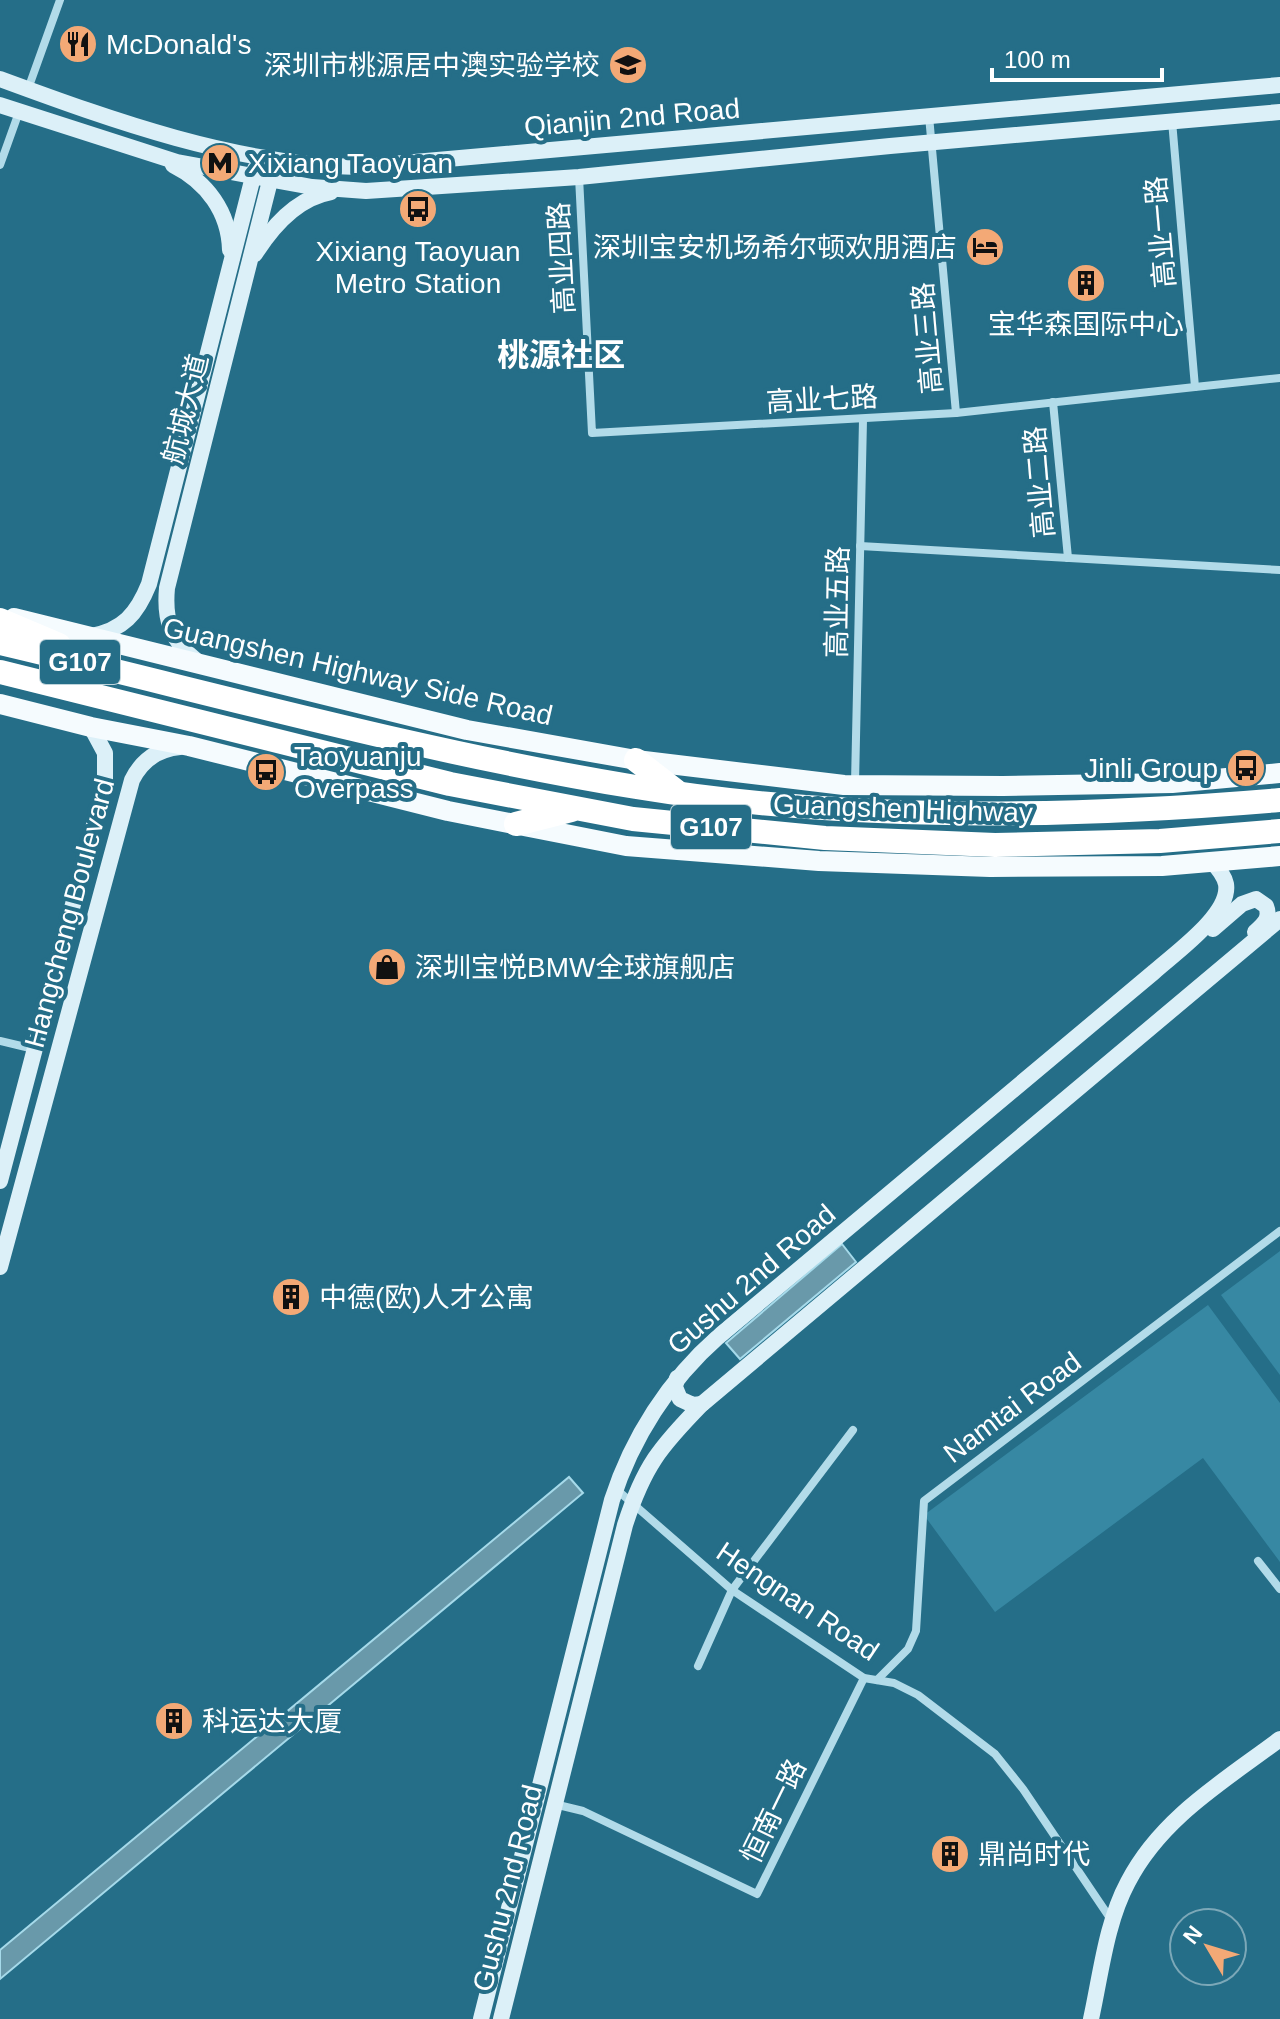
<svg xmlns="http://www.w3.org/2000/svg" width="1280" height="2019" viewBox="0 0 1280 2019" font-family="Arial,'Noto Sans SC',sans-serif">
	<rect width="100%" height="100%" fill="#256e88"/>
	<g fill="#3788a3">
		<path d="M1280,1251v124l-59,-80z"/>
		<path d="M1208,1305l72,98v159l-77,-104 -208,154 -71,-97z"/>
	</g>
	<g fill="#6999aa" stroke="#a6daea" stroke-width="2">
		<path d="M842,1244l14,18 -116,97 -14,-16z"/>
		<path d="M569,1477l14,16 -583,486v-29z"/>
	</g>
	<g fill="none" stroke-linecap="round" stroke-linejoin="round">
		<g stroke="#b2dbe9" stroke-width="8">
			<path d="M28,89l32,-89"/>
			<path d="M929,116l27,297"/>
			<path d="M0,165l19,-53"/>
			<path d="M579,177l13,256 364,-20 239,-26 -23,-266"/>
			<path d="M1195,387l85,-9"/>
			<path d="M1053,402l15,156"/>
			<path d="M860,546l420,24"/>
			<path d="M855,783l8,-363"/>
			<path d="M0,1041l34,8"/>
			<path d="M616,1489l116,101 132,88 30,5 24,12 77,59 28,35 89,132"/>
			<path d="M1258,1561l22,28"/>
			<path d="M698,1666l34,-76 121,-160"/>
			<path d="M877,1680l31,-31 8,-18 8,-130 356,-270"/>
			<path d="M554,1804l29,7 174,83 107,-216"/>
		</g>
		<g stroke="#dcf0f8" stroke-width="16">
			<path d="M0,79c114,42 236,86 358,88l922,-82"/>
			<path d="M0,105l177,57 135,25 54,4 213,-14 311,-31 390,-34"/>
			<path d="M173,165c34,17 56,47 57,85"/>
			<path d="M255,254c17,-27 42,-56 76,-62"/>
			<path d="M91,636c32,-6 46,-22 58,-52l106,-415"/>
			<path d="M197,661c-26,-20 -33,-41 -30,-73l105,-415"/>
			<path d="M1213,929l29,-25 14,-5 10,7c5,12 -2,18 -11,26"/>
			<path d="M0,1181l105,-398v-30l-14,-26"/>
			<path d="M0,1267l132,-487c10,-20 26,-31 48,-33"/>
			<path d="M677,1378l-2,9 5,12 13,6 9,-1"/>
			<path d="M481,2019l131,-519c20,-62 57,-120 106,-163l436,-365c21,-19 77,-58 72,-88 -2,-9 -8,-16 -14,-22"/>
			<path d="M501,2019l124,-494c19,-59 35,-78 77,-121l578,-485"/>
			<path d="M1091,2019c10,-45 15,-96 37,-137 33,-64 96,-101 152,-143"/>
		</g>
		<g stroke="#f5fbfe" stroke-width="20">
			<path d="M14,618l453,112 169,30 208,25 159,1 169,-3 108,-10"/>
			<path d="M0,704l91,23 98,19 259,65 178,35 193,15 171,6 172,-1 118,-10"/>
		</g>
		<g stroke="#fff" stroke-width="24">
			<path d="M0,620l59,25"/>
			<path d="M0,643c212,50 421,109 636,144 212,35 431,31 644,13"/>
			<path d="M0,672l450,112 183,35 192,19 170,7 165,-4 120,-10"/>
			<path d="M636,760l40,31"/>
			<path d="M516,824l55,-14"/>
		</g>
	</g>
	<defs>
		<g id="restaurant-disc" transform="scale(2)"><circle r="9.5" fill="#f3a976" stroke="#256e88"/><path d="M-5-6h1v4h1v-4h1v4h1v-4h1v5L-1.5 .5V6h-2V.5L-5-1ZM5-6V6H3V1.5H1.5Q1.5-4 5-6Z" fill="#111"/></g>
		<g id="school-disc" transform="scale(2)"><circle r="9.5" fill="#f3a976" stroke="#256e88"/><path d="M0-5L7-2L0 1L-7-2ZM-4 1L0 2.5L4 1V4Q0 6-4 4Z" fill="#111"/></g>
		<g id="metro-disc" transform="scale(2)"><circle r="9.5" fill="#f3a976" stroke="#256e88"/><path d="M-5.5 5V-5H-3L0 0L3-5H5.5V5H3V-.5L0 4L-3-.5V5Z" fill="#111"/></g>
		<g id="bus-disc" transform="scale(2)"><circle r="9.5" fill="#f3a976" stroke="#256e88"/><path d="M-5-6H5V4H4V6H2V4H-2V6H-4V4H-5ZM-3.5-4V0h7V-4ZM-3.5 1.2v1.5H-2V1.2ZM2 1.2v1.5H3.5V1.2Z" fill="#111"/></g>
		<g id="hotel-disc" transform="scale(2)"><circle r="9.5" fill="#f3a976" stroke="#256e88"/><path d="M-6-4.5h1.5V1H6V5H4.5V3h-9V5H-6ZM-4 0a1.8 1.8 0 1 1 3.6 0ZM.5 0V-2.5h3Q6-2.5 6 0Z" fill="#111"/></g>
		<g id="building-disc" transform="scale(2)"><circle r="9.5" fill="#f3a976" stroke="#256e88"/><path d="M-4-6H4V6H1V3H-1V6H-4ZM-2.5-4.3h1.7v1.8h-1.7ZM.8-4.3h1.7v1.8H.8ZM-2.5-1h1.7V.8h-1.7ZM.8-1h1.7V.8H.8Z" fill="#111"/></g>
		<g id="shop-disc" transform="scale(2)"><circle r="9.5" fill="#f3a976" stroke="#256e88"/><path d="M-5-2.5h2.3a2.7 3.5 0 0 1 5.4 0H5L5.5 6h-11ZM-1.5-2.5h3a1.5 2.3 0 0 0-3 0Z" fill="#111"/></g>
	</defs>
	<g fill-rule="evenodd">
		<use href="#restaurant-disc" x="78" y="44"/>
		<use href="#school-disc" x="628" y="65"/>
		<use href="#metro-disc" x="220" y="163"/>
		<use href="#bus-disc" x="418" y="209"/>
		<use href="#hotel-disc" x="985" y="247"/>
		<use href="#building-disc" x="1086" y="283"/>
		<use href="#bus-disc" x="1246" y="768"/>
		<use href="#bus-disc" x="266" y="772"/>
		<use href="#shop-disc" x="387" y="967"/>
		<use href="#building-disc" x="291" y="1297"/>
		<use href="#building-disc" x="174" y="1721"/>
		<use href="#building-disc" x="950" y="1854"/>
	</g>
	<g text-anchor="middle" stroke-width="8" stroke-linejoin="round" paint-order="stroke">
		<g fill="#256e88" stroke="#bed4db" stroke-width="2">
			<rect x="40" y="640" width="80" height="44" rx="6"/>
			<rect x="671" y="805" width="80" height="44" rx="6"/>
		</g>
		<g font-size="26" font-weight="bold" fill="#fff">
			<text x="80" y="671">G107</text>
			<text x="711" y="836">G107</text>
		</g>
		<g font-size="28" fill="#fff" stroke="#256e88" text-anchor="start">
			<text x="106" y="54">McDonald's</text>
			<text x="600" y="75" text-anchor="end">深圳市桃源居中澳实验学校</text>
			<text x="248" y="173">Xixiang Taoyuan</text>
			<text x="957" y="257" text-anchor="end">深圳宝安机场希尔顿欢朋酒店</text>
			<text x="418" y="261" text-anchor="middle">Xixiang Taoyuan<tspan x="418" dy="32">Metro Station</tspan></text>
			<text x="1086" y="334" text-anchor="middle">宝华森国际中心</text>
			<text x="294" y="766">Taoyuanju<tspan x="294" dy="32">Overpass</tspan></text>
			<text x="1218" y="778" text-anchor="end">Jinli Group</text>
			<text x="415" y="977">深圳宝悦BMW全球旗舰店</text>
			<text x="319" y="1307">中德(欧)人才公寓</text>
			<text x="202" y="1731">科运达大厦</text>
			<text x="978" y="1864">鼎尚时代</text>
		</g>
		<g font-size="28" fill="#fff" stroke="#256e88">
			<text transform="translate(632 117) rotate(-5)" y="10">Qianjin 2nd Road</text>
			<text transform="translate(1160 232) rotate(-95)" y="10">高业一路</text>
			<text transform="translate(561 258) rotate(-93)" y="10">高业四路</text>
			<text transform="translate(927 338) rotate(-95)" y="10">高业三路</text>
			<text transform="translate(822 399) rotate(-3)" y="10">高业七路</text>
			<text transform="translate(185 409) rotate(-76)" y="10">航城大道</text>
			<text transform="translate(1039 482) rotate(-95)" y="10">高业二路</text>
			<text transform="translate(837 602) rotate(-89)" y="10">高业五路</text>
			<text transform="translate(358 671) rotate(13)" y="10">Guangshen Highway Side Road</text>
			<text transform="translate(903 808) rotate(2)" y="10">Guangshen Highway</text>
			<text transform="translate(69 913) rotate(-75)" y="10">Hangcheng Boulevard</text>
			<text transform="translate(751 1279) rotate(-41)" y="10">Gushu 2nd Road</text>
			<text transform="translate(1012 1407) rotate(-37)" y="10">Namtai Road</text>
			<text transform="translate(798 1601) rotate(34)" y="10">Hengnan Road</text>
			<text transform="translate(773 1811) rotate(-64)" y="10">恒南一路</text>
			<text transform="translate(507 1888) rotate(-76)" y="10">Gushu 2nd Road</text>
		</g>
		<g font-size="32" font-weight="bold" fill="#fff" stroke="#256e88">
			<text x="561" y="366">桃源社区</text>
		</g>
	</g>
	<g transform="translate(1208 1947) rotate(308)"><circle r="38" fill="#256e88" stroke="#7ca8b8" stroke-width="2"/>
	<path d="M0-6L14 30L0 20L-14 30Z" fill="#f3a976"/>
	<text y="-12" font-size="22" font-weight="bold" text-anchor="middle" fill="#ffffff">N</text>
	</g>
	<path d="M992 68v12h170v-12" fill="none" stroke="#ffffff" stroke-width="4"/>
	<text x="1004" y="68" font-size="24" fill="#ffffff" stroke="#256e88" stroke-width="6" paint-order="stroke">100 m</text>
</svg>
